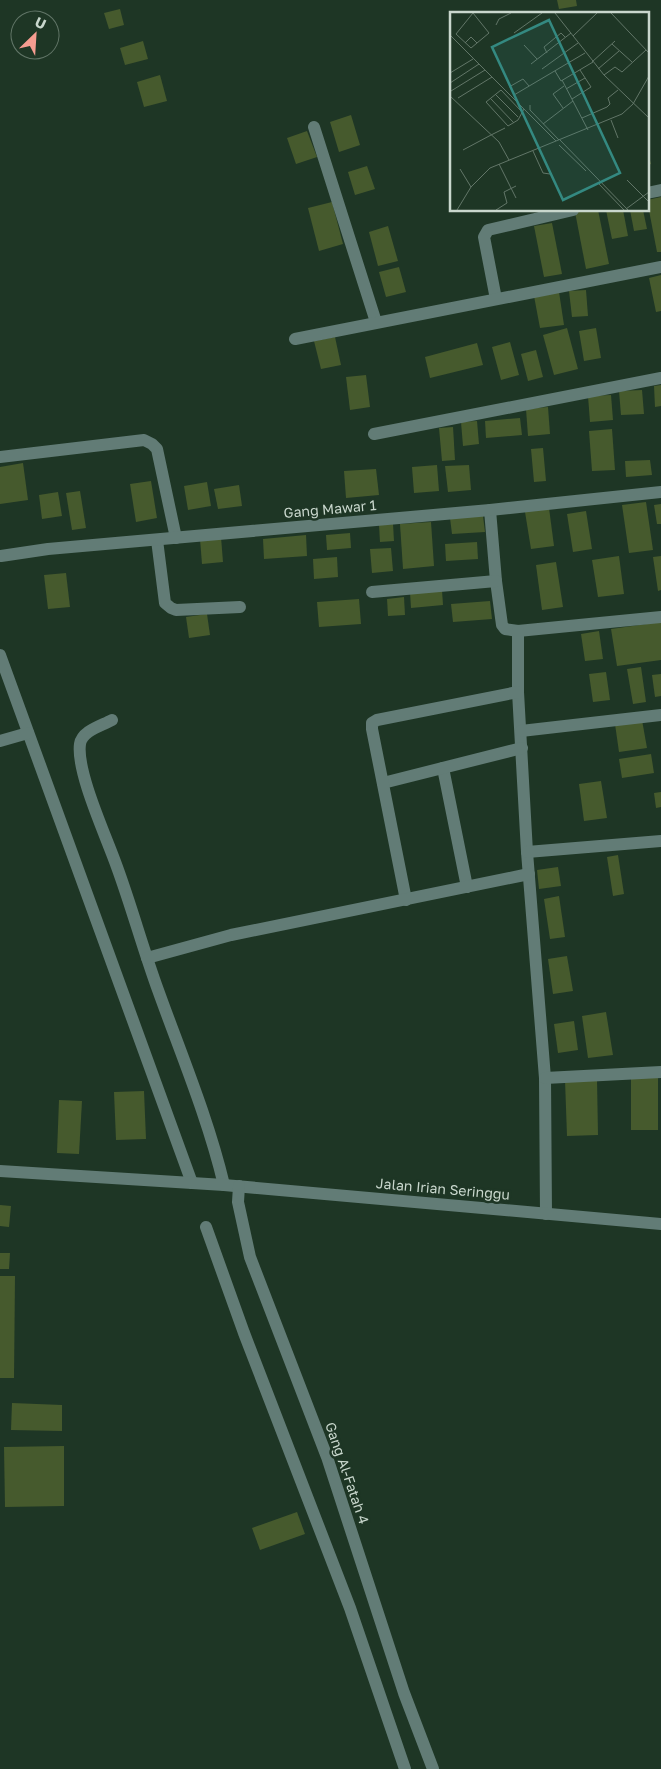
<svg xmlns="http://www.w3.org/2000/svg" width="661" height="1769" viewBox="0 0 661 1769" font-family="'Golos Text',sans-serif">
	<rect width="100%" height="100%" fill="#1e3625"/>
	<g fill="#465a2d">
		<path d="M557,0h19l1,6 -18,3z"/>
		<path d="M120,9l4,16 -15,4 -5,-16z"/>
		<path d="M143,41l5,18 -23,6 -5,-17z"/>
		<path d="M160,75l7,26 -23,6 -7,-25z"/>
		<path d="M351,115l9,30 -21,7 -9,-30z"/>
		<path d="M307,131l10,26 -21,7 -9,-26z"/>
		<path d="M647,150l4,14 -4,1z"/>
		<path d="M367,166l8,23 -20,6 -7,-23z"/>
		<path d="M661,197v55h-4l-10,-52z"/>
		<path d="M332,202l11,42 -24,7 -11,-43z"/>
		<path d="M587,210h11l11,54 -23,5 -11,-57z"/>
		<path d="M606,210h17l5,26 -16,3z"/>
		<path d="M630,210h13l4,19 -13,2z"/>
		<path d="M552,223l10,51 -18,3 -10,-51z"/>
		<path d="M388,226l10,35 -20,5 -9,-34z"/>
		<path d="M399,267l7,25 -20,5 -7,-25z"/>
		<path d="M661,275v36l-5,1 -7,-34z"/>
		<path d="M586,290l2,26 -16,1 -3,-26z"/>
		<path d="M559,292l5,33 -24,3 -6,-32z"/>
		<path d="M567,328l11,41 -24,6 -11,-40z"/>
		<path d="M596,328l5,30 -17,3 -5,-30z"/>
		<path d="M335,337l6,28 -20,4 -7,-28z"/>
		<path d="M510,342l9,33 -18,5 -9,-33z"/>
		<path d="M477,343l6,22 -53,13 -5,-21z"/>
		<path d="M536,350l7,27 -15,4 -7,-27z"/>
		<path d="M366,375l4,32 -20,3 -4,-33z"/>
		<path d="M661,385v21l-6,1 -1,-21z"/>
		<path d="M642,390l2,24 -23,1 -2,-24z"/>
		<path d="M611,395l2,25 -23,2 -2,-26z"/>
		<path d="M548,407l2,27 -22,2 -2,-27z"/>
		<path d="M520,418l2,17 -36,3 -1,-17z"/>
		<path d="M477,421l2,23 -16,2 -2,-24z"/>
		<path d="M453,427l2,33 -13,1 -3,-33z"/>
		<path d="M612,429l3,41 -23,1 -3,-40z"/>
		<path d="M543,448l3,33 -12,1 -3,-33z"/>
		<path d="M650,460l2,15 -26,2 -1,-16z"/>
		<path d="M23,463l5,37 -28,4v-37z"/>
		<path d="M437,465l2,26 -25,2 -2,-26z"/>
		<path d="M469,465l2,25 -23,2 -3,-26z"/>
		<path d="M376,469l3,26 -33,3 -2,-27z"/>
		<path d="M151,481l6,37 -21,4 -6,-38z"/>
		<path d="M207,482l4,24 -23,4 -4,-24z"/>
		<path d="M239,485l3,21 -24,3 -4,-20z"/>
		<path d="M80,491l6,37 -14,2 -6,-37z"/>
		<path d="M58,492l4,24 -20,3 -3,-24z"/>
		<path d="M646,502l7,48 -24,3 -7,-48z"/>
		<path d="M661,504v20h-4l-3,-19z"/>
		<path d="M549,508l5,38 -23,3 -6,-37z"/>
		<path d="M586,511l6,38 -19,3 -6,-38z"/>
		<path d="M483,516l2,16 -33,2 -2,-16z"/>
		<path d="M431,522l3,44 -31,3 -3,-45z"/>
		<path d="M393,524l1,17 -14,1 -1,-17z"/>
		<path d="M350,533l1,15 -24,2 -1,-15z"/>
		<path d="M306,535l1,21 -43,3 -1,-20z"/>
		<path d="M221,537l2,25 -21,2 -2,-25z"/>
		<path d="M477,542l1,17 -32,2 -1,-17z"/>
		<path d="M391,548l2,23 -21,2 -2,-24z"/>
		<path d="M619,556l5,38 -26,3 -6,-37z"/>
		<path d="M661,556v34l-3,1 -5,-34z"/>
		<path d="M337,557l1,20 -24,2 -1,-20z"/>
		<path d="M556,562l7,45 -21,3 -6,-45z"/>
		<path d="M66,573l4,34 -22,2 -4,-34z"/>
		<path d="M442,590l1,15 -32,3 -1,-16z"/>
		<path d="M404,597l1,18 -17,1 -1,-17z"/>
		<path d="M359,599l2,25 -42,3 -2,-25z"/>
		<path d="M490,601l2,18 -39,3 -2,-18z"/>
		<path d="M207,614l3,21 -21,3 -3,-21z"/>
		<path d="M661,622v38l-44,6 -6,-37z"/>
		<path d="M599,631l4,28 -18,2 -4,-27z"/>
		<path d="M641,667l5,35 -13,2 -6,-35z"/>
		<path d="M606,672l4,28 -17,2 -4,-28z"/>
		<path d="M661,674v22l-6,1 -3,-22z"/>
		<path d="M642,720l5,28 -28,4 -4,-28z"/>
		<path d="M651,754l3,19 -32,5 -3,-19z"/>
		<path d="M601,781l6,37 -23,3 -5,-37z"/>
		<path d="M661,792v15l-5,1 -2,-15z"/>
		<path d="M618,855l6,39 -11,2 -6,-39z"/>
		<path d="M558,867l3,19 -22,3 -2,-19z"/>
		<path d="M559,896l6,41 -15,2 -6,-40z"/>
		<path d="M567,956l6,35 -20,3 -5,-35z"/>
		<path d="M606,1012l7,43 -25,3 -6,-42z"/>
		<path d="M574,1021l4,29 -20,3 -4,-29z"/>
		<path d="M658,1075v55h-27v-54z"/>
		<path d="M597,1079l1,56 -31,1 -2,-56z"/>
		<path d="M144,1091l2,48 -30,1 -2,-48z"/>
		<path d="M59,1100l23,1 -3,53 -22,-1z"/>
		<path d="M0,1205l11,1 -2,21 -9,-1z"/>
		<path d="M0,1253h10l-1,16h-9z"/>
		<path d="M0,1276h15l-1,102h-14z"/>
		<path d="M12,1403l50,2v26l-51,-1z"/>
		<path d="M64,1446v60l-59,1 -1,-60z"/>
		<path d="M297,1512l8,22 -45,16 -8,-22z"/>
	</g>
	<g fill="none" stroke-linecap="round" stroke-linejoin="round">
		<g stroke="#627c76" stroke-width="12">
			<path d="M314,127l62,195"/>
			<path d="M647,193l14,-3"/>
			<path d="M496,299l-12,-62 4,-7 85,-20"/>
			<path d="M295,339l366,-72"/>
			<path d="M374,434l287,-56"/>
			<path d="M0,457l144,-17 8,4 5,5 19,89"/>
			<path d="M490,510l6,71 6,44 3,4 13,2 143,-14"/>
			<path d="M157,540l8,63 6,5 5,2 64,-3"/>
			<path d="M1,556l47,-7 442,-39 171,-18"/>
			<path d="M372,592l124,-11"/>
			<path d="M518,631v61l9,160 18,226 1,136"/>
			<path d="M0,655l192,528"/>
			<path d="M112,720c-11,6 -30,11 -32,24 -4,28 27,94 37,123 15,41 26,82 41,123 23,64 50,128 66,195"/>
			<path d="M521,731l140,-16"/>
			<path d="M0,741l28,-8"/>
			<path d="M443,768l24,119"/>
			<path d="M383,783l139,-35"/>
			<path d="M527,852l134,-11"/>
			<path d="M406,900l-34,-171v-6l5,-3 141,-28"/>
			<path d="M147,958l84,-23 298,-61"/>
			<path d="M545,1078l116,-6"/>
			<path d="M0,1171l224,14 437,39"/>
			<path d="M239,1186l-1,16 12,55 77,200 77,236 29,76"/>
			<path d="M206,1227l38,106 106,275 55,161"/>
		</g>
	</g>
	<g text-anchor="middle" stroke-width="5" stroke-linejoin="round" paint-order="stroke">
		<g font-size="14" fill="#c9d7cd" stroke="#1e3625">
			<text transform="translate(330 509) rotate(-5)" y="5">Gang Mawar 1</text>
			<text transform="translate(443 1189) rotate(5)" y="5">Jalan Irian Seringgu</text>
			<text transform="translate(347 1473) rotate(71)" y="5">Gang Al-Fatah 4</text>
		</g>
	</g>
	<g transform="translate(450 12)">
		<rect width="199" height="199" fill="#1e3625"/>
		<path fill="none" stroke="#627668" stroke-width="1" d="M23,1l-17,21 15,14 18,-15 -16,-20M105,1l49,62 45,43M161,1l38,40M46,13l3,-6 12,-6M64,21l28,-20M0,23l106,106M123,24l24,-23M15,31l6,-6 6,6M162,32l20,18M74,33l13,14M97,41l-3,-6 17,-14 4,4M142,50l23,-21M81,52l40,-31M92,57l36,-26M148,57l21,-18M105,59l6,10 32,-19M0,61l23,-14M154,63l11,-8 7,5 24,-22M112,68l26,50M0,71l29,-19M59,75l14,-8 6,7M116,77l19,-11M1,79l34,-21M45,82l23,23M64,83l71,-42M0,84l49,46 10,18M8,86l34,-21M40,86l24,25M122,87l19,-12 -11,-17M80,93v5l29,30M113,96l-10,-14 11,-8M71,99l-20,-21 -15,12 22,24 10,-6 6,-11M132,106l25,-11 3,-3 -2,-6 10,-8M161,108l7,18M93,112l30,-23M41,123l14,-7M110,128l68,70M109,133l27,26M13,138l28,-15M83,139l10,22 7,1M49,152l17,34M10,157l11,18M177,168l22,22M148,171l26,27M176,197l23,-17M7,198l14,-23 19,-19 132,-54 11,-10 16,-28M46,198l11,-7 -3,-11 12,-6"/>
		<path fill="#348981" fill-opacity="0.15" stroke="#348981" stroke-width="2.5" d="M99,8l71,153 -57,27 -71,-153z"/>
		<rect width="199" height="199" fill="none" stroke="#c9d7cd" stroke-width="2.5"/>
	</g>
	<g transform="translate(35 35) rotate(25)"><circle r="24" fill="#1e3625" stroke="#627668"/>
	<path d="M0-4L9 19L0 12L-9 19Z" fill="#f59c90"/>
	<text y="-8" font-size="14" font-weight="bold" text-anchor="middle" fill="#c9d7cd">U</text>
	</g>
</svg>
